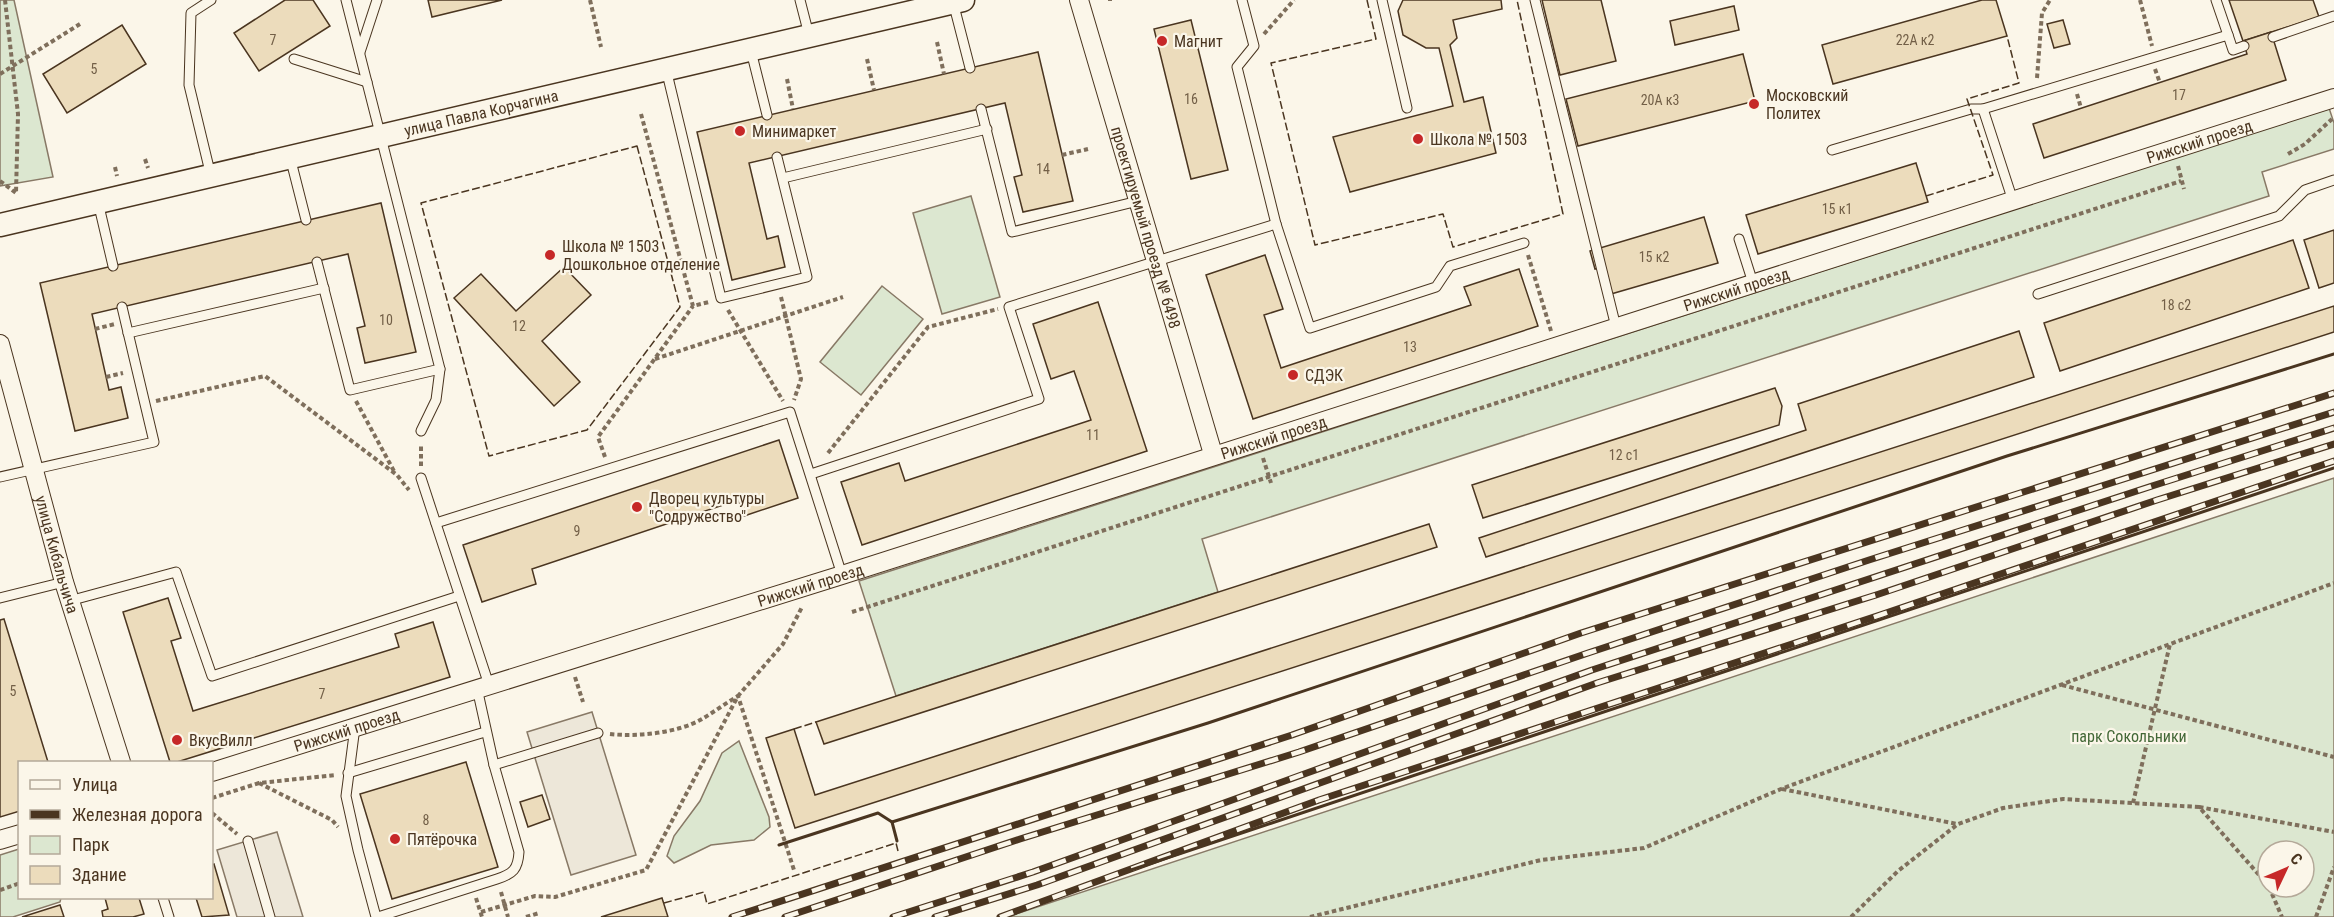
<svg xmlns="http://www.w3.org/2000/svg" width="2334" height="917" viewBox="0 0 2334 917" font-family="'Roboto Condensed',sans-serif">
	<rect width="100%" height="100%" fill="#fbf6e9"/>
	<g fill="#dce7d0" stroke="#887966" stroke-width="1.5" fill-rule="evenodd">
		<path d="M0,0h14l39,177 -53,9z"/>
		<path d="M2329,108l5,15v26l-72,23 7,24 -1067,343 16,53 -322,104 -37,-115z"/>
		<path d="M971,196l29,101 -58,17 -29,-101z"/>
		<path d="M882,286l41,33 -62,76 -41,-33z"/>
		<path d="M2334,478v439h-1327zM2268,851h36v36h-36z"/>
		<path d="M739,741l30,76 1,10 -16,13 -43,5 -37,18 -7,-7 7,-20 26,-35 22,-48z"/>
		<path d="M19,849l1,49h41l-1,4 -47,15h-13v-62z"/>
	</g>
	<g fill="#ede7d9" stroke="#887966" stroke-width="1.5">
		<path d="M592,712l44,143 -65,20 -44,-143z"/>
		<path d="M277,832l26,85h-66l-20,-67z"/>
	</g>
	<g fill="#ecdcbc" stroke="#4a3520" stroke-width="1.5">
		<path d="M285,0h28l17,26 -71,45 -25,-38z"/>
		<path d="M428,0h74l-70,17z"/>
		<path d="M1403,0h98l1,9 -49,11 4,18 -7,7 14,57 19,-5 13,56 -146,39 -17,-55 120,-31 -14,-58h-13l-23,-13 -5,-24z"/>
		<path d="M1542,0h59l15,61 -56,14z"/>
		<path d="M1982,0h14l11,36 -174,48 -11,-39z"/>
		<path d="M2229,0h84l6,17 -76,24z"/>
		<path d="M1734,6l5,24 -64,15 -5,-24z"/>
		<path d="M1191,20l37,150 -37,9 -37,-150z"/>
		<path d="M2063,20l7,24 -16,4 -7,-24z"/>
		<path d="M122,25l24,39 -79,49 -24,-39z"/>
		<path d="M2271,32l15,48 -242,78 -11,-34 214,-70 -4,-13z"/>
		<path d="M1038,52l35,149 -50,11 -9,-35 8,-2 -17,-72 -256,60 18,76 11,-3 7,31 -53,13 -35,-148z"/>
		<path d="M1743,54l12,47 -177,45 -12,-47z"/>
		<path d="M1916,163l12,39 -170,52 -12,-39z"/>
		<path d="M381,203l35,149 -51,11 -8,-35 8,-2 -17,-72 -256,60 17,76 12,-3 7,31 -53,13 -35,-148z"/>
		<path d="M1704,217l14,46 -107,31 -7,-27 -9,2 -5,-18z"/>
		<path d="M2334,230v53l-15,5 -15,-48z"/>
		<path d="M2293,240l16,48 -249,83 -16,-48z"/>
		<path d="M1265,255l18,54 -19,6 17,53 190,-63 -7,-18 55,-18 19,57 -285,93 -47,-144z"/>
		<path d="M564,267l27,28 -49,46 38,41 -26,24 -100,-108 27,-24 35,37z"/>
		<path d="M1098,302l49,149 -285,94 -21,-63 58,-19 6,18 186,-61 -17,-49 -23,8 -18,-55z"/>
		<path d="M2334,306v26l-1539,496 -29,-90 28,-9 21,66z"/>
		<path d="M2019,331l15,46 -548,180 -7,-19 327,-108 -8,-26z"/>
		<path d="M1775,388l7,18 -3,19 -296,93 -11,-33z"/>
		<path d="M779,440l19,58 -54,18 -6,-16 -206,69 4,15 -54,18 -19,-57z"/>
		<path d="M1429,524l8,23 -613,197 -8,-22z"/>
		<path d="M168,598l13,40 -10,3 22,70 206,-64 -4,-13 38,-12 17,55 -273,85h-7l-47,-150z"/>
		<path d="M4,619l44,143h-28v49l-20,6v-197z"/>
		<path d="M466,762l32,105 -106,32 -32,-105z"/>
		<path d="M542,795l8,24 -22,8 -8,-25z"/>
		<path d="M214,864l15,51 -27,2 -6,-19h16v-33z"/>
		<path d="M105,898h34l5,16 -11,3h-30l-1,-6 6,-2z"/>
		<path d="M662,898l6,19h-67z"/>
		<path d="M60,905l4,12h-42z"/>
	</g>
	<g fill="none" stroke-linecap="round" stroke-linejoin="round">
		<g stroke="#4a3520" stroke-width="11">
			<g id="service">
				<path d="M800,0l9,35"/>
				<path d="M1242,0l12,46 -17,21 39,157 34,104 126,-41 14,-21 74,-23"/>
				<path d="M1382,0l25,108"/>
				<path d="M1535,0l81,327"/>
				<path d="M2216,0l12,35"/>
				<path d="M953,2l17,66"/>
				<path d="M2273,37l61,-21"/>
				<path d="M751,51l16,64"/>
				<path d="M360,52l17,-52"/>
				<path d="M294,59l73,23"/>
				<path d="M666,69l55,229 86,-21 -30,-120"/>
				<path d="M981,109l31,123 126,-31"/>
				<path d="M1983,109l30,92"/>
				<path d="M1832,150l139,-41h12l245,-74 5,15 11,-4"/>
				<path d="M290,157l16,63"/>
				<path d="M211,176l-22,-91 2,-72 20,-13"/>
				<path d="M783,178l204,-49"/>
				<path d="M98,202l15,64"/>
				<path d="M1739,239l14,44"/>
				<path d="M317,262l33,128 90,-21 -94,-369"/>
				<path d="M2038,294l241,-78 26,-26 29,-10"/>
				<path d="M128,333l196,-45"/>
				<path d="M421,431l15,-31 4,-31"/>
				<path d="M811,474l228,-75 -30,-92 267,-83"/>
				<path d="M0,477l154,-35 -32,-135"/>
				<path d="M421,478l68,207"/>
				<path d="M436,523l354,-111 52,163"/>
				<path d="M0,598l64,-16"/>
				<path d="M69,601l107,-29 36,104 247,-80"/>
				<path d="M355,727l-9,69 12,54 18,67"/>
				<path d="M494,765l104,-32"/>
				<path d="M348,773l137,-41"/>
				<path d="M248,841l22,76"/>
				<path d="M163,898l6,19"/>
				<path d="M378,917l119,-38c16,-5 21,-10 22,-27l-25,-87 -17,-77"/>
			</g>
		</g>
		<g stroke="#4a3520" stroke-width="20">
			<g id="minor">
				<path id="s1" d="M1079,0l134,454"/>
				<path id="s2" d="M0,344l64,238 57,180"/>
				<path id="s3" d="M212,772l630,-197 1492,-477"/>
				<path d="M0,840l20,-6"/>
			</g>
		</g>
		<g stroke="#4a3520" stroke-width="25">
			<g id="tertiary">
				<path id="s4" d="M0,225l963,-225"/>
			</g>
		</g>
		<g stroke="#7f6f5c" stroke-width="4" stroke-dasharray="4.5 3" stroke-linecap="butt">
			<path d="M5,0l13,114 -2,79"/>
			<path d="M590,0l11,47"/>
			<path d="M2140,0l12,46"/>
			<path d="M1110,1v-1"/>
			<path d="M1264,34l30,-34"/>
			<path d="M937,42l7,32"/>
			<path d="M867,59l7,31"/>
			<path d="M2155,69l5,14"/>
			<path d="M0,74l80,-50"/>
			<path d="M2037,78l5,-65 8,-13"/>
			<path d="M787,79l6,30"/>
			<path d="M2077,94l4,14"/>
			<path d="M641,114l52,192 16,-4"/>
			<path d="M2288,154l17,-10 27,-25"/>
			<path d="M1062,155l26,-6"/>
			<path d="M145,159l3,9"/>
			<path d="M2178,166l6,23"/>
			<path d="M115,167l2,9"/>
			<path d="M0,181l16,12"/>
			<path d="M1528,255l23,76"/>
			<path d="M781,297l20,82 -7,21"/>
			<path d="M728,310l55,91"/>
			<path d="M95,329l20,-5"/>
			<path d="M655,359l188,-62"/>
			<path d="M106,377l17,-4"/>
			<path d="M156,401l109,-25 132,99 12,15"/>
			<path d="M356,401l39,72"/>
			<path d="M828,453l100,-126 70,-18"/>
			<path d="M605,457l-7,-20 95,-131"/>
			<path d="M1263,458l8,25"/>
			<path d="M421,466v-22"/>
			<path d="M852,612l1329,-431"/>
			<path d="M575,677l8,25"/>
			<path d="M2062,685l272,72"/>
			<path d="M610,734c27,3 68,-1 92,-15 12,-7 24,-16 36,-23l56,174"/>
			<path d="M259,783l73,37 6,7"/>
			<path d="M1782,789l175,35"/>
			<path d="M212,798l47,-15 77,-8"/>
			<path d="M2133,803l37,-159"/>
			<path d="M2199,807l135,25"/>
			<path d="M212,813l25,21"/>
			<path d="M2269,887l13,30"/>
			<path d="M0,890l20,-7"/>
			<path d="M501,892l7,25"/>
			<path d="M476,898l6,19"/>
			<path d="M481,912l54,-16 20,1 91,-27 92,-174 45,-52 19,-37"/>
			<path d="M526,917l13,-4"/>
			<path d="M1310,917l231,-57 103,-12 137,-59 553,-206"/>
			<path d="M1851,917l47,-46 60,-47 45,-16 60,-9 136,8 69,78"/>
			<path d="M2316,917l18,-50"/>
		</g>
		<use href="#service" stroke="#fbf6e9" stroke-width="9"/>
		<use href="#minor" stroke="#fbf6e9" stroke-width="18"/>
		<use href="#tertiary" stroke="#fbf6e9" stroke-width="22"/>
		<g stroke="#4a3520" stroke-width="7">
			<g id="rail">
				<path d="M732,917l560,-182 289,-102 753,-240"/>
				<path d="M785,917l235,-78 279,-87 289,-99 281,-93 465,-148"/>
				<path d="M893,917l140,-45 559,-202 560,-184 182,-58"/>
				<path d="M935,917l102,-32 560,-202 279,-88 281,-95 177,-56"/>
				<path d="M1000,917l319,-117 564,-186 451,-153"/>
			</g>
		</g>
		<use href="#rail" stroke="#fbf6e9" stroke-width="4.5" stroke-dasharray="14" stroke-linecap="butt"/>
		<g stroke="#4a3520" stroke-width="1.5" stroke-dasharray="8 3" stroke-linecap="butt">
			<path d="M1367,0l9,39 -105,24 44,182 128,-31 10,33 110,-33 -46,-214"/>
			<path d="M637,146l43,161 -93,123 -98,26 -68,-253z"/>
			<path d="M1926,196l67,-21 -26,-76 52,-16 -12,-47"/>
			<path d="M794,729l22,-7"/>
			<path d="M664,903l40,-11 3,12 189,-61 2,8"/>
		</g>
		<g stroke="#4a3520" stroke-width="3">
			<path d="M892,822l5,19"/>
			<path d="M779,845l99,-32 14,9 316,-99 799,-267 327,-102"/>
			<path d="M1122,873l1212,-405"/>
		</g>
	</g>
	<g fill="#c62828" stroke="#fbf6e9" stroke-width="2">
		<circle cx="1162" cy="41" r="6"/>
		<circle cx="1754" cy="104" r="6"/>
		<circle cx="740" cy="131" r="6"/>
		<circle cx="1418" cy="139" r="6"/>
		<circle cx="550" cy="255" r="6"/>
		<circle cx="1293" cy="375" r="6"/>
		<circle cx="637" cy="507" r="6"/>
		<circle cx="177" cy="740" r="6"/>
		<circle cx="395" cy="839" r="6"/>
	</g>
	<g text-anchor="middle" stroke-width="4.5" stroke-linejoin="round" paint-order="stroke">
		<g font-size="14" fill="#725f47">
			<text x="273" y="45">7</text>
			<text x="1915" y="45">22А к2</text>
			<text x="94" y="74">5</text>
			<text x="2179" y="100">17</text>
			<text x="1191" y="104">16</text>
			<text x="1660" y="105">20А к3</text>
			<text x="1043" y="174">14</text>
			<text x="1837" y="214">15 к1</text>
			<text x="1654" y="262">15 к2</text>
			<text x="2176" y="310">18 с2</text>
			<text x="386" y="325">10</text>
			<text x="519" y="331">12</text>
			<text x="1410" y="352">13</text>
			<text x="1093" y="440">11</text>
			<text x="1624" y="460">12 с1</text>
			<text x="577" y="536">9</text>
			<text x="13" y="696">5</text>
			<text x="322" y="699">7</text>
			<text x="426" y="825">8</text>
		</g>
		<g font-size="16" fill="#4a3520" stroke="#fbf6e9" text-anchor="start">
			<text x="1174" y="47">Магнит</text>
			<text x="1766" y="101">Московский<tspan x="1766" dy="18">Политех</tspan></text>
			<text x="752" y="137">Минимаркет</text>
			<text x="1430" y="145">Школа № 1503</text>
			<text x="562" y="252">Школа № 1503<tspan x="562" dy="18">Дошкольное отделение</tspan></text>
			<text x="1305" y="381">СДЭК</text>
			<text x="649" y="504">Дворец культуры<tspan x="649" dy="18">"Содружество"</tspan></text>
			<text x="189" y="746">ВкусВилл</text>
			<text x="407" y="845">Пятёрочка</text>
		</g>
		<g font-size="16" fill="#4a3520" stroke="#fbf6e9">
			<text dy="6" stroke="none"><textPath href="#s4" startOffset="494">улица Павла Корчагина</textPath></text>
			<text dy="6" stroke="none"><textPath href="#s3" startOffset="2085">Рижский проезд</textPath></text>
			<text dy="6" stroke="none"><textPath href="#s1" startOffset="237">проектируемый проезд № 6498</textPath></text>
			<text dy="6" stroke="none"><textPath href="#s3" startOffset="1599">Рижский проезд</textPath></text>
			<text dy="6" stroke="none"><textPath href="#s3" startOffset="1113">Рижский проезд</textPath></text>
			<text dy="6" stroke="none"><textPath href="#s2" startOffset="218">улица Кибальчича</textPath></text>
			<text dy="6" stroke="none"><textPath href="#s3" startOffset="627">Рижский проезд</textPath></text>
			<text dy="6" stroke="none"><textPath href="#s3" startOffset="141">Рижский проезд</textPath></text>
		</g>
		<g font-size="16" fill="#436837" stroke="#fbf6e9">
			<text x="2129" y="742">парк Сокольники</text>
		</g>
	</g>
	<rect x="18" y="761" width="195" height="138" fill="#fbf6e9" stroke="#b4a999" stroke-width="1.5"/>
	<rect x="30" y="780" width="30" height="9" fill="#fbf6e9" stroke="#b4a999" stroke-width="1.5"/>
	<text x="72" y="791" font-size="18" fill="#4a3520">Улица</text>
	<rect x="30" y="810" width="30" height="9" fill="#4a3520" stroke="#b4a999" stroke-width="1.5"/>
	<text x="72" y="821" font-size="18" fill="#4a3520">Железная дорога</text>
	<rect x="30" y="836" width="30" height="18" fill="#dce7d0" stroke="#b4a999" stroke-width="1.5"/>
	<text x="72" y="851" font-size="18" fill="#4a3520">Парк</text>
	<rect x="30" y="866" width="30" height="18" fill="#ecdcbc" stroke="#b4a999" stroke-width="1.5"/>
	<text x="72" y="881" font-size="18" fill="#4a3520">Здание</text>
	<g transform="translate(2286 869) rotate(46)"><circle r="28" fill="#fbf6e9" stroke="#b4a999" stroke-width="1.5"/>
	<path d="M0-4.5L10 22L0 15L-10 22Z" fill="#c62828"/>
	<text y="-9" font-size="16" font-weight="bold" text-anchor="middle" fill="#4a3520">С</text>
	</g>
</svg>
